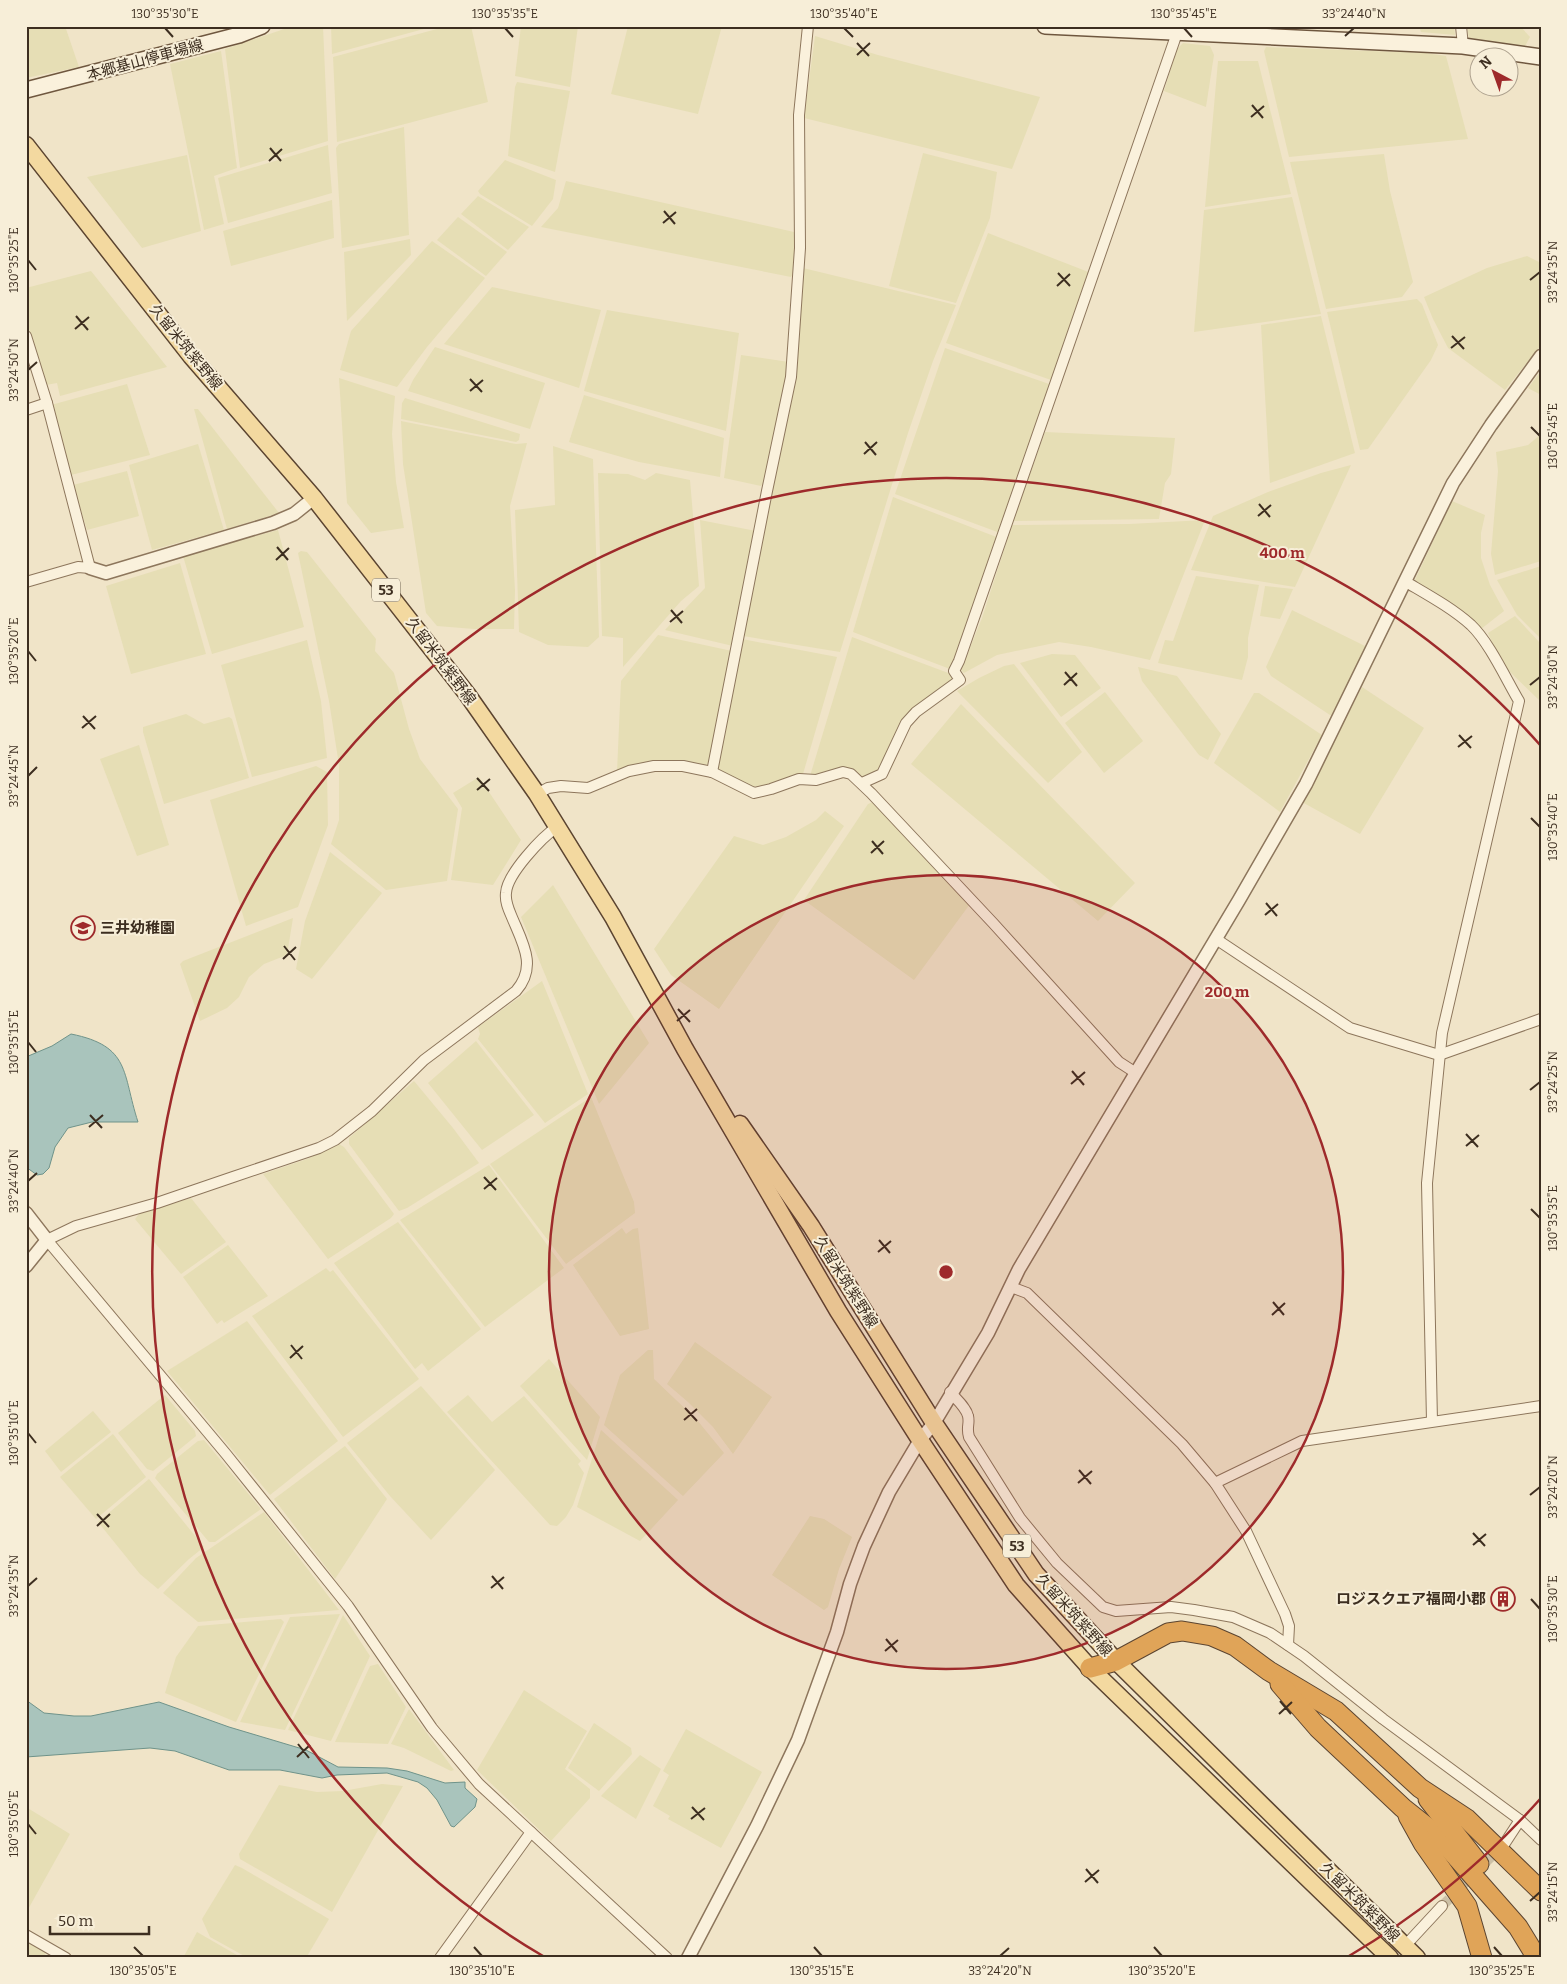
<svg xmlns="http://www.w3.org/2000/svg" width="1567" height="1984" viewBox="0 0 1567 1984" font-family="Bitter,'Noto Sans JP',serif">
	<rect width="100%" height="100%" fill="#f0e4c8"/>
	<g fill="#e6deb5">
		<path d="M26,26h39l14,41 -53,11z"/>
		<path d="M293,26h30l5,115 -88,27 -15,-119z"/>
		<path d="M331,26h99l1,1 -99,27z"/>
		<path d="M448,26h23l17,76 -151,40 -4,-85z"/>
		<path d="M521,26h57l-8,61 -55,-11z"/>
		<path d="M628,26h94l-24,88 -87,-20z"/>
		<path d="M1419,26h35l1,9 -34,-3z"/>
		<path d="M1467,26h53l10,11 -5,9 -56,-8z"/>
		<path d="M815,36l63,19 162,42 -28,72 -208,-51z"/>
		<path d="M1183,43l27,3 4,9 -8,52 -42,-16 13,-42z"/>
		<path d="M1266,47l160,6 20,3 22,83 -179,18 -25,-106z"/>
		<path d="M221,51l16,117 -23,8 10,48 -20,6 -34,-166z"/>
		<path d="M1218,61h40l33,133 -86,13z"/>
		<path d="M517,82l53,9 -15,81 -47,-16 7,-69z"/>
		<path d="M404,127l5,108 -67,13 -6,-100 3,-4z"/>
		<path d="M328,145l4,48 -104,30 -10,-45z"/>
		<path d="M923,153l74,19 -7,46 -34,85 -67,-17z"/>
		<path d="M1384,154l6,37 23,91 -11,15 -76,12 -36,-147z"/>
		<path d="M187,155l14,76 -59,17 -55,-71z"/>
		<path d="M505,160l51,20 -3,19 -21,27 -52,-32 -2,-3z"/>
		<path d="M566,181l228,51v40l-3,5 -250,-50 17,-19z"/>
		<path d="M478,196l51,31 -21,23 -47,-36z"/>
		<path d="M1292,197l29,117 -127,18 10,-122z"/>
		<path d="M332,200l2,38 -103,28 -8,-35z"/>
		<path d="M458,217l49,35 -21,24 -49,-36z"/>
		<path d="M988,233l103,40 -37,108 -108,-38z"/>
		<path d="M410,239l1,16 -64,66 -3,-69z"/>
		<path d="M432,241l53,37 -58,69 -30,40 -57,-17 11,-39z"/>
		<path d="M1527,256l14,7v82l-36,45 -57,-42 -15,-29 -9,-22 63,-29z"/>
		<path d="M803,268l153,37 -23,56 -25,72 -68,219 -97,-16 54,-272z"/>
		<path d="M91,271l76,96 -107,29 -3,-13 -11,2 -20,-66v-31z"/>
		<path d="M492,287l109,23 -22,78 -135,-44z"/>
		<path d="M1417,299l5,5 16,41 -7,15 -63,89 -8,1 -33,-138z"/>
		<path d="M607,310l132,23 -13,98 -142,-40z"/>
		<path d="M1321,316l34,137 -85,30 -9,-158z"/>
		<path d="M435,347l110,36 -15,46 -122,-38 5,-11z"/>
		<path d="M945,348l107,37 -52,148 -105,-39z"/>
		<path d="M741,355l48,7 -23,119 -5,5 -37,-8z"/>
		<path d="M1541,371v24l-13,-7z"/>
		<path d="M339,378l56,18 -3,38 4,48 8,46 -33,5 -24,-30z"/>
		<path d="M127,384l23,71 -79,20 -20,-70z"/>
		<path d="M584,395l140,43 -4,39 -81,-15 -70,-20z"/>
		<path d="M405,398l115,36 -1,6 -3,2 -115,-23 1,-16z"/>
		<path d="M194,409h4l81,104 -52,16z"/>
		<path d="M401,421l115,23 11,-1 -17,63 5,84 -1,39h-40l-37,-3 -11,-13 -23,-149z"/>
		<path d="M1045,432l130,6 -4,36 -6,9 -6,36 -146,2z"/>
		<path d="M1540,435l1,126 -46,14 -4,-21 7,-83 -2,-19 32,-7z"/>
		<path d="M198,444l26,86 -72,20 -23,-85z"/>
		<path d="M553,446l40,13 6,178 -11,10 -40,-2 -29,-13 -4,-122 40,-5z"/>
		<path d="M1351,465l-56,122 -104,-17 22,-54 55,-24 53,-19z"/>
		<path d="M127,471l12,45 -52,14 -14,-45z"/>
		<path d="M598,473l30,1 17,6 11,-7 34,7 9,106 -18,15 -58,66v-29l-21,-2z"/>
		<path d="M893,497l106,41 -42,121 -7,10 -97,-37z"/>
		<path d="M1452,501l33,14 -4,18v25l9,27 14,26 -23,18 -15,-14 -52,-33z"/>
		<path d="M700,520l56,11 -23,115 -68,-16 40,-42z"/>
		<path d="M1205,520l-55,140 -59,-13 -32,-5 -62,13 -33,18 -3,-3 21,-52 30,-93 117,-1z"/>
		<path d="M278,530l26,97 -92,27 -29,-98z"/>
		<path d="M301,551l6,1 69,87 -1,12 19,22 15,56 11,30 38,50 -11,72 -61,9 -55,-46 8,-24v-55l-10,-64 -31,-148z"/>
		<path d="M180,563l26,91 -75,20 -25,-88z"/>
		<path d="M1541,566v73l-24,-24 -20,-35z"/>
		<path d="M1196,576l63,9 -11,53v19l-6,23 -84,-17 7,-23 8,1z"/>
		<path d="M1265,586l28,3 -13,30 -20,-3z"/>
		<path d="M1292,610l75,37 -34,70 -62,-41 -5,-9z"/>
		<path d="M1515,616l26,28v58l-33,-32 -11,-16 -9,-21z"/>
		<path d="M658,635l74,16 -22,111 -4,3 -24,-4h-28l-37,11 4,-91z"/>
		<path d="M852,637l99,37 3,6 -36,26 -38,64 -15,8 -13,-8 -42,6z"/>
		<path d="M742,639l95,18 -34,117 -38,11 -13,2 -26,-13 -8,-6z"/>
		<path d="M307,640l14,61 6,57 -75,19 -31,-112z"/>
		<path d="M1052,654l23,1 26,33 -40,29 -41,-54z"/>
		<path d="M1014,664l68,88 -34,31 -91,-92 22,-13 25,-12z"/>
		<path d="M1138,667l39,9 44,58 -13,26 -9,-5 -57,-74z"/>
		<path d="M1362,687l62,41 -64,106 -58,-32z"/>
		<path d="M1105,692l38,49 -39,32 -39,-50z"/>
		<path d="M1254,693h5l63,42 -42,77 -66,-49z"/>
		<path d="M961,704l174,179 -37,38 -187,-157z"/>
		<path d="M186,714l18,10 25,-7 3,2 17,59 -85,26 -21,-72v-5z"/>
		<path d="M139,745l30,100 -32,11 -37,-97z"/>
		<path d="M316,766l11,6 1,53 -30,82 -52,19 -36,-126z"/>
		<path d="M479,777l42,63 -28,45 -42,-5 11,-72 -9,-15z"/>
		<path d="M873,802l97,102 -56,76 -110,-80 64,-96z"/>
		<path d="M825,811l19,15 -125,183 -48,-34 -17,-26 80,-113 29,9 23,-8 30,-17z"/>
		<path d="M330,852l52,41 -70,86 -16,-10 9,-48z"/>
		<path d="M553,885l96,158 -50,61 -78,-187z"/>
		<path d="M293,918l-6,37 -23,9 -15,13 -10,20 -12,11 -27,13 -20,-57 3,-3z"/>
		<path d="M542,981l46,113 -43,29 -67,-84 2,-5 -2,-7z"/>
		<path d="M476,1041l58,74 -52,35 -54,-67z"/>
		<path d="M414,1081l39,47 26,35 -72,45 -8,3 -50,-67v-6z"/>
		<path d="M591,1097l43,105 1,11 -69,51 -76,-100z"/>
		<path d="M339,1144l5,3 50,67 -3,4 -63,41 -65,-85 44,-15z"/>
		<path d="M489,1165l75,103 -79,59 -85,-107z"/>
		<path d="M191,1198l35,44 -45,32 -46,-55 4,-5z"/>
		<path d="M398,1222l83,107 -53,42 -6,-8 -7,6 -81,-106z"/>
		<path d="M622,1228l4,6 7,-5 5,-1 11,101 -29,7 -47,-71z"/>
		<path d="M228,1245l40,51 -44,27 -2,-3 -5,4 -34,-47z"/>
		<path d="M326,1268l4,4 3,-2 86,109 -76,58 -91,-121z"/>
		<path d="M247,1321l91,120 -68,54 -103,-124z"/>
		<path d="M695,1342l77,55 -39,57 -20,-27 -25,-25 -21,-18z"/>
		<path d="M648,1350h5l1,29 43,41 27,33 -41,43 -79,-71 16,-50z"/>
		<path d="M549,1359l51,58 -13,43 -67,-74z"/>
		<path d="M421,1386l74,84 -64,70 -41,-44 -43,-53z"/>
		<path d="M165,1395l30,36 1,5 -43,35 -6,-2 -29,-36z"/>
		<path d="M468,1395l24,27 32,-26 57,65 -3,3 6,9 -11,32 -7,12 -9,9 -7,-1 -103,-113z"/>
		<path d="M93,1411l18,21 -50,40 -16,-21z"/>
		<path d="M601,1430l77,70 -38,41 -63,-34z"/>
		<path d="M113,1434l33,43 -50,42 -36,-42z"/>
		<path d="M204,1440l57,69 -46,33h-6l-54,-64 2,-4 41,-33z"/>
		<path d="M345,1446l42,53 -52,80 -61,-80z"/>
		<path d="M149,1479l55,68 -15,12 -31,30 -18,-15 -42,-52z"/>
		<path d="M264,1512l75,98 -141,12 -35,-29 33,-35z"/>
		<path d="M810,1516l14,3 28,18 -13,32 -11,38 -4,3 -52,-35z"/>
		<path d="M340,1614l-55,116 -45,-8 50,-105z"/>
		<path d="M343,1615l27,41 -39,85 -43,-11z"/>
		<path d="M281,1619l3,3 -48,100 -71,-29 11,-36 22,-31z"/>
		<path d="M378,1664l28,43 -18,37 -53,-2 35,-76z"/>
		<path d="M524,1690l63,41 -22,38 25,20v9l-39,43 -74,-71z"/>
		<path d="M409,1709l45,61 -3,1 -47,-23 -13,-4z"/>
		<path d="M594,1723l37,25 1,6 -33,37 -31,-23z"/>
		<path d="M686,1729l76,43 -41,76 -53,-29 2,-3 -17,-10 16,-31 -6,-4z"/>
		<path d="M640,1755l21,14 -25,50 -35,-23z"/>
		<path d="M382,1784l21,2 -71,126 -92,-53 -1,-5 40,-69 38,7 26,-1z"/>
		<path d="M26,1807l44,27 -44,79z"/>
		<path d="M235,1865l7,3 87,51 -23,39h-58l-38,-21 -8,-18z"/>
		<path d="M197,1932l45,26h-59z"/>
		<path d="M26,1939l21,12 -4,7h-17z"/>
	</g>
	<g fill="#a9c4bc" stroke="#6f938a">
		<path d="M71,1034c60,12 51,39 67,88h-46l-24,6 -13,19 -6,21 -6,6 -6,1 -11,-8v-110l26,-11z"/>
		<path d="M26,1700l18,13 30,3h17l68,-14 70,25 77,23 32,17 49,1 20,3 38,12 20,-1v6l12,11 -2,8 -21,20 -3,-1 -14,-26 -10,-12 -9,-6 -31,-9 -50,2 -15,3 -42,-8h-51l-54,-19 -25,-3 -124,9z"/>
	</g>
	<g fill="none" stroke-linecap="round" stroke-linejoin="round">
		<path stroke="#ccc0a6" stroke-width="10" stroke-dasharray="10 5" stroke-linecap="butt" d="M1442,1906l59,-59"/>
		<g stroke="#8d765c" stroke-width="12">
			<g id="minor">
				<path d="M1461,26l2,20"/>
				<path d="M26,336l21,67 43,165 -12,-1 -52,15"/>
				<path d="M26,410l21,-7"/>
				<path d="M1406,582c22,13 46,26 65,43 18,17 35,54 48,76l-77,332 -15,150 5,238"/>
				<path d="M712,772l55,-281 24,-114 9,-129 -1,-133 9,-89"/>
				<path d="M862,783l20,-9 24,-51 10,-11 44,-32 -6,-9 5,-10 218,-628"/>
				<path d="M537,794l11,-6 13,-2 27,2 41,-17 25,-5h29l29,6 42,21 17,-4 28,-10 17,1 27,-8 8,2 20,19 122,130 126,139 17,11"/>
				<path d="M557,827c-15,10 -50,47 -51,66 -1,8 2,15 5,22 11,27 27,51 5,76l-92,69 -52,51 -37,29 -16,8 -86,29 -76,26 -81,23 -29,14 179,214 122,152 84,122 47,56 188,174"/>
				<path d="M1216,939l134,89 89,27 102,-36"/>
				<path d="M1011,1287l16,6 155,151 33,39 31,48 39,83 4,12 -1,19"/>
				<path d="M950,1392c6,7 16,15 18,24 2,8 -2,11 1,21l51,81 37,45 46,44 13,4 55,-4 23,3 39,7 37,16 34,23 79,63 137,101 21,20"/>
				<path d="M1215,1483l87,-42 239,-35"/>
				<path d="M1505,1843l15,-23"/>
				<path d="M26,1935l40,23"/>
				<path d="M1404,1947l38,-41"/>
				<path d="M440,1958l91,-126"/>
			</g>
		</g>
		<g stroke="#8d765c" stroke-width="15">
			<g id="tertiary">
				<path d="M90,568l16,5 167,-50 21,-9 20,-16"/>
				<path d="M26,1213l21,27 -21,26"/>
				<path d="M688,1958l69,-132 41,-86 39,-108 13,-48 14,-38 25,-54 31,-52 14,-17 54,-90 31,-64 220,-369 67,-116 147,-301 38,-58 50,-69"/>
			</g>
		</g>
		<g stroke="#6f573f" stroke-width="18">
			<g id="secondary">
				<path d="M1045,26l418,20 78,11"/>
				<path d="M26,90l213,-55 23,-9"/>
			</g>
		</g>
		<g stroke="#5b4430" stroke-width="19">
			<g id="primary">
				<path d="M26,145l165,211 123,142 153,196 70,100 76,123 72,132 153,262 82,129 96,145 74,83 300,290"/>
				<path d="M740,1124l71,102 123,197 102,151 80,87 301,297"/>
			</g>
		</g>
		<g stroke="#5b4430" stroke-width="21">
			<g id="motorway">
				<path d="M1090,1668l26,-7 52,-28 14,-2 30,5 23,10 34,25 67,40 84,77 47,31 74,72"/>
				<path d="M1280,1684l38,44 85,80 34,27 81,92 19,31"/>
				<path d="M1428,1799l51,65"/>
				<path d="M1408,1816l15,27 44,63 15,52"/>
			</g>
		</g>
		<use href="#minor" stroke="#faf1dc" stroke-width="10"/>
		<use href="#tertiary" stroke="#faf1dc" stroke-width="12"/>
		<use href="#secondary" stroke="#faf1dc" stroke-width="15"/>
		<use href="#primary" stroke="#f3d9a0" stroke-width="16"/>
		<use href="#motorway" stroke="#e0a458" stroke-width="19"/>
	</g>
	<path fill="none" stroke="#3d2e20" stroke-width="2" d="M165,28l8,9M505,28l8,9M844,28l9,9M1184,28l8,9M1345,36l9,-8M857,43l12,13M857,55l13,-12M1252,105l11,13M1251,117l13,-11M270,148l11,13M269,161l13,-12M664,211l11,13M663,223l13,-11M28,260l8,10M1058,273l12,13M1530,280l10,-8M1057,286l13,-12M76,316l12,14M75,329l14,-12M1452,336l12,13M1451,348l14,-11M28,370l9,-8M470,379l12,13M470,391l13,-11M1531,427l9,9M865,442l11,13M864,454l13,-12M1259,504l11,13M1258,516l13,-11M277,547l11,13M276,560l13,-12M671,610l11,13M670,622l13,-11M28,651l8,10M1065,672l12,14M1064,685l13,-12M1530,685l10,-8M83,716l12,13M82,728l14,-12M1459,735l12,13M1458,747l14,-11M28,776l9,-9M477,778l12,13M477,790l13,-11M1531,818l9,9M872,841l11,13M871,853l13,-12M1266,903l11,13M1265,915l13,-11M284,946l11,14M283,959l13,-12M678,1009l12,13M677,1021l13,-11M28,1042l8,10M1072,1071l12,14M1071,1084l14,-12M1530,1090l10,-8M90,1115l12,13M89,1127l14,-12M1466,1134l12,13M1466,1146l13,-11M484,1177l12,13M28,1181l9,-8M484,1189l13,-11M1531,1209l9,9M879,1240l11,13M878,1252l13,-11M1273,1302l11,13M1272,1315l13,-12M291,1345l11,14M290,1358l13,-12M685,1408l12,13M684,1420l13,-11M28,1433l8,10M1079,1470l12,14M1078,1483l14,-12M1530,1495l10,-8M97,1514l12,13M97,1526l13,-12M1473,1533l12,13M1473,1545l13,-11M492,1576l11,13M28,1586l9,-8M491,1588l13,-11M1531,1599l9,10M886,1639l11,13M885,1651l13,-11M1280,1701l11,13M1279,1714l13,-12M298,1744l11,14M297,1757l13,-12M692,1807l12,13M691,1819l14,-11M28,1824l8,10M1086,1869l12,14M1085,1882l14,-12M1530,1901l10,-9M134,1947l9,9M474,1947l8,9M814,1947l8,9M1154,1947l8,9M1494,1947l8,9M1000,1956l9,-8"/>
	<circle cx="946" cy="1272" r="397" fill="#9e2a2b" fill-opacity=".12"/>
	<g fill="none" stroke="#9e2a2b" stroke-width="2.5">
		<circle cx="946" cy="1272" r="397"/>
		<path d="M1541 1798A794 794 0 0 1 1349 1956M543 1956A794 794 0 1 1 1541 746"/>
	</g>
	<defs>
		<g id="school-ring" transform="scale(1.25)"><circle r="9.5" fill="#f7eed8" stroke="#9e2a2b" stroke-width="1.5"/><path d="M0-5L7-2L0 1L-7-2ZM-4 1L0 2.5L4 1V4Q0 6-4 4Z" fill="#9e2a2b"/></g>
		<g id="building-ring" transform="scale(1.25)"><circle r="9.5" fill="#f7eed8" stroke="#9e2a2b" stroke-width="1.5"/><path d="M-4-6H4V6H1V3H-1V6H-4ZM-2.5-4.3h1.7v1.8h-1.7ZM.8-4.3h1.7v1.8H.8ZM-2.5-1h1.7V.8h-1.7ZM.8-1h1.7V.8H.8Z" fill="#9e2a2b"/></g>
	</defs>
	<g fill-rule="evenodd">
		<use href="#school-ring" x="83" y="928"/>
		<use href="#building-ring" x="1503" y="1599"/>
	</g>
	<g text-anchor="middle" stroke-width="4" stroke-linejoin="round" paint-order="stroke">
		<g fill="#f7eed8" stroke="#756857" stroke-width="1">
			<rect x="372" y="578.5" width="28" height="23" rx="4"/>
			<rect x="1003" y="1534.5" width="28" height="23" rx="4"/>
		</g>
		<g font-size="14" font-weight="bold" fill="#3d2e20">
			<text x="386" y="595">53</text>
			<text x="1017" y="1551">53</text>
		</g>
		<g font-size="15" fill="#3d2e20" stroke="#f7eed8">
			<text transform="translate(145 60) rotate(-15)" y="5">本郷基山停車場線</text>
			<text transform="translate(186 347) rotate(51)" y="5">久留米筑紫野線</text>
			<text transform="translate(441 661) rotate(53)" y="5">久留米筑紫野線</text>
			<text transform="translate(846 1282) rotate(58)" y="5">久留米筑紫野線</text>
			<text transform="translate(1074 1615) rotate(48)" y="5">久留米筑紫野線</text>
			<text transform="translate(1360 1902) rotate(45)" y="5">久留米筑紫野線</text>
		</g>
		<g font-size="15" font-weight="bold" fill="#3d2e20" stroke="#f7eed8" text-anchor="start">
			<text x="100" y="933">三井幼稚園</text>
			<text x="1486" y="1604" text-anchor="end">ロジスクエア福岡小郡</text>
		</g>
	</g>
	<circle cx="946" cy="1272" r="8" fill="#9e2a2b" stroke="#f7eed8" stroke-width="2.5"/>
	<g font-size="15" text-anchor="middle" font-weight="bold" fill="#9e2a2b" stroke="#f7eed8" stroke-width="4" stroke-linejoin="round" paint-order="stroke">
		<text x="1282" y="558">400 m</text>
		<text x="1227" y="997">200 m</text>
	</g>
	<rect width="1567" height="1984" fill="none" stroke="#f7eed8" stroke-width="55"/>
	<g transform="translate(1494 72) rotate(319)"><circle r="24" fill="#f7eed8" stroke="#ada18e"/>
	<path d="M0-4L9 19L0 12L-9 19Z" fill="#9e2a2b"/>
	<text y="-8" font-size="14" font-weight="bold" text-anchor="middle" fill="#3d2e20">N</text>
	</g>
	<path d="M50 1926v8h99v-8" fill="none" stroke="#3d2e20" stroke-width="2.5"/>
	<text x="58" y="1926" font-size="15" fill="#3d2e20" stroke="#f7eed8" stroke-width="4" paint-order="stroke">50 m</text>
	<rect x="28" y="28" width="1512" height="1928" fill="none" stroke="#3d2e20" stroke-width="2"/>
	<g font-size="12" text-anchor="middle" fill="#3d2e20">
		<text x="165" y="18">130°35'30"E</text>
		<text x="505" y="18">130°35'35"E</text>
		<text x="844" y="18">130°35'40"E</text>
		<text x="1184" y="18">130°35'45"E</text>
		<text x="1354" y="18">33°24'40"N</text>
		<text transform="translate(14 260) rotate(-90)" y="4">130°35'25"E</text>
		<text transform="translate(1553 272) rotate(-90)" y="4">33°24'35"N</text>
		<text transform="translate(14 370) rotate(-90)" y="4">33°24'50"N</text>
		<text transform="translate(1553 436) rotate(-90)" y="4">130°35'45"E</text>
		<text transform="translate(14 651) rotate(-90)" y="4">130°35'20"E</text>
		<text transform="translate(1553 677) rotate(-90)" y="4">33°24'30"N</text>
		<text transform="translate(14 776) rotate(-90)" y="4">33°24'45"N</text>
		<text transform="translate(1553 827) rotate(-90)" y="4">130°35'40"E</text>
		<text transform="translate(14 1042) rotate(-90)" y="4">130°35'15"E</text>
		<text transform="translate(1553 1082) rotate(-90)" y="4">33°24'25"N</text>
		<text transform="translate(14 1181) rotate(-90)" y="4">33°24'40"N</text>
		<text transform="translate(1553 1218) rotate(-90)" y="4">130°35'35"E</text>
		<text transform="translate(14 1433) rotate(-90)" y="4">130°35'10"E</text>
		<text transform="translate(1553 1487) rotate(-90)" y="4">33°24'20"N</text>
		<text transform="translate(14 1586) rotate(-90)" y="4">33°24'35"N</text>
		<text transform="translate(1553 1609) rotate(-90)" y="4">130°35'30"E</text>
		<text transform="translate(14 1824) rotate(-90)" y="4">130°35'05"E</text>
		<text transform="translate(1553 1892) rotate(-90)" y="4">33°24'15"N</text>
		<text x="143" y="1975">130°35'05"E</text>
		<text x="482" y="1975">130°35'10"E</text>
		<text x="822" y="1975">130°35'15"E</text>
		<text x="1000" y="1975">33°24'20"N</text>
		<text x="1162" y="1975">130°35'20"E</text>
		<text x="1502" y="1975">130°35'25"E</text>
	</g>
</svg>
